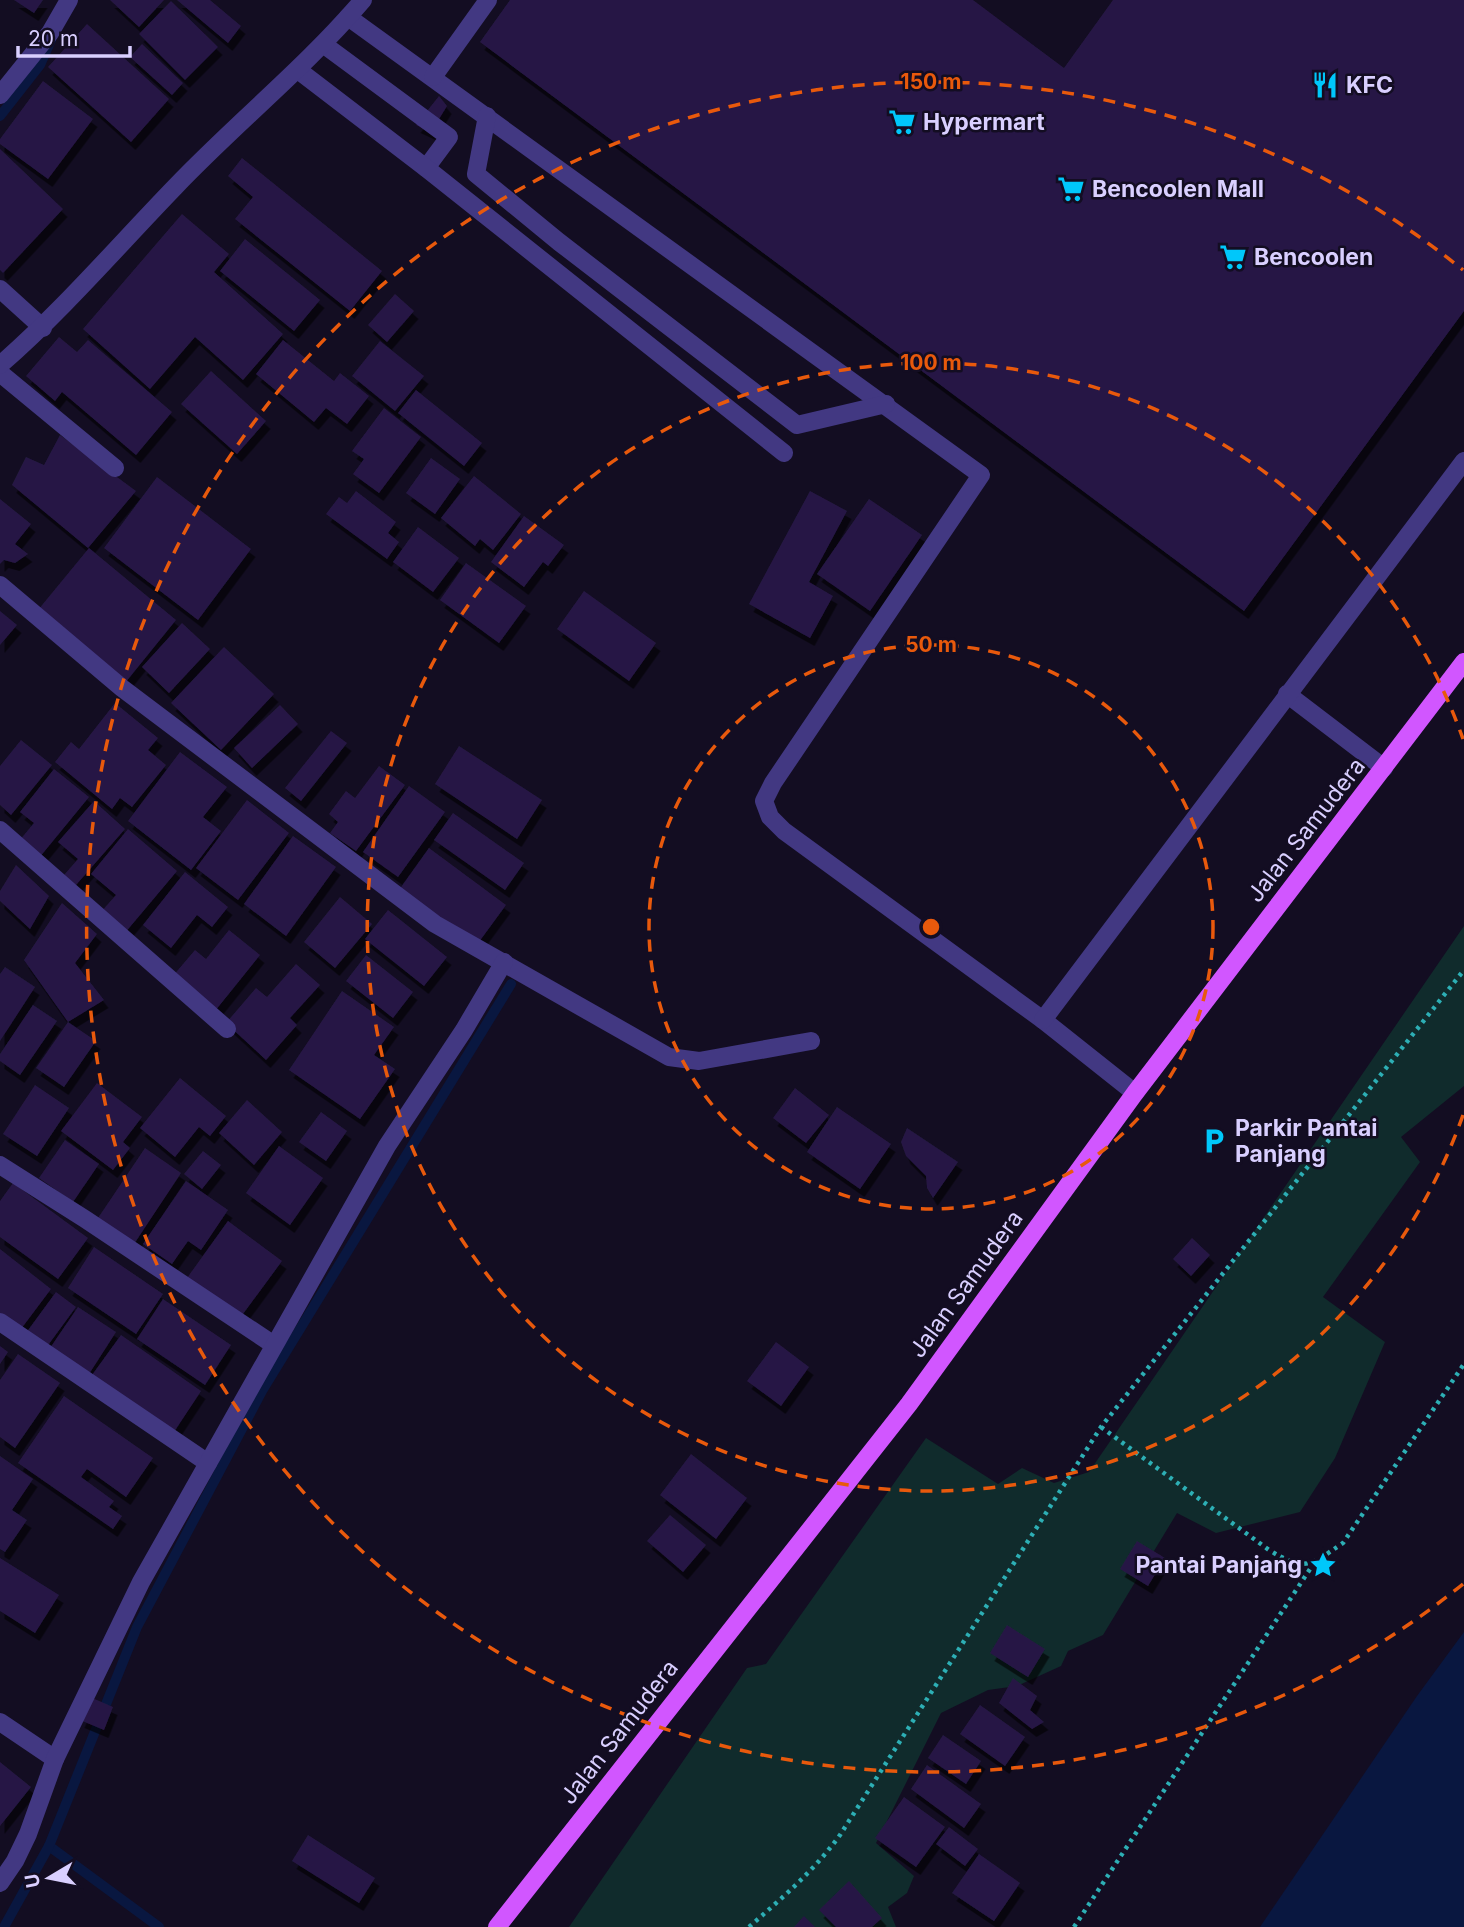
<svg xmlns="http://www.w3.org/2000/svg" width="1464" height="1927" viewBox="0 0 1464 1927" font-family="Inter,sans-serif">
	<defs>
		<filter id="shadow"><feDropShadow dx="4.5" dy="8" stdDeviation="0" flood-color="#0009"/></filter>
	</defs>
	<rect width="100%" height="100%" fill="#130d22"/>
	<path fill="#102b2c" d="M1464,926v160l-63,51 19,25 -97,135 62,45 -50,116 -35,54 -84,21 -39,-20 -74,122 -35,16 -7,15 -44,20 -29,4 -47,23 -65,130 38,33 -7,17 -19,14 8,20h-327l178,-259 19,-4 160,-226 72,46 24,-16 32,15 35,-11z"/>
	<path fill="#091740" d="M1464,1632v295h-204l157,-231z"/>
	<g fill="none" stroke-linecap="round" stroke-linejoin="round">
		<g stroke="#091740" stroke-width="10">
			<path d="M0,116l40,-51 11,-25"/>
			<path d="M49,1846l110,81"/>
			<path d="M4,1927l45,-81 88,-219 125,-236 249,-407"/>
		</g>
	</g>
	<g fill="#261944" filter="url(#shadow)">
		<path d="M14,0h29l-9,13z"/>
		<path d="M110,0h54l-25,27z"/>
		<path d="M177,0h33l31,26 -13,17z"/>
		<path d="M510,0h463l91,68 49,-68h351v311l-220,300 -764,-569z"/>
		<path d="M171,1l47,46 -33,33 -46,-46z"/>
		<path d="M87,24l82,75 -38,43 -83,-75z"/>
		<path d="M142,44l41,39 -11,12 -42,-38z"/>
		<path d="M43,81l50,38 -45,60 -48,-35v-5z"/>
		<path d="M439,96l8,10 -16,26 -15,-7z"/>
		<path d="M0,149l63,60 -60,64 -3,-3z"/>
		<path d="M242,158l140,113 -32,40 -115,-92 18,-22 -25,-21z"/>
		<path d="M182,214l47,40 -15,18 69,62 -40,46 -48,-43 -45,52 -67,-60z"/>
		<path d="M245,239l75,61 -26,31 -74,-60z"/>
		<path d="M395,294l19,17 -27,31 -19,-17z"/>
		<path d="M59,337l18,15 11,-12 84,72 -36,43 -74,-63 -7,9 -29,-25z"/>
		<path d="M283,340l51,41 6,-8 29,23 -22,28 -21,-16 -12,14 -58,-48z"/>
		<path d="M380,341l44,35 -29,35 -43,-35z"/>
		<path d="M211,371l55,50 -29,33 -56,-50z"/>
		<path d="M416,390l66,53 -18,23 -66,-53z"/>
		<path d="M384,408l37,29 -42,56 -26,-19 11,-15 -12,-8z"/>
		<path d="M60,435l76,56 -48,57 -76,-63 14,-28 18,8z"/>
		<path d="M431,458l29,21 -25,35 -29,-21z"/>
		<path d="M474,476l47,38 -28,36 -13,-11 -5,7 -34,-28z"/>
		<path d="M157,477l94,72 -53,71 -94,-72z"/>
		<path d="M356,491l40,31 -8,11 11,9 -12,17 -61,-45 13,-17 8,6z"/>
		<path d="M810,491l37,20 -38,71 24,14 -23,42 -61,-34z"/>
		<path d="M0,499l31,25 -16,20 13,10 -13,9 -11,-3 -4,4z"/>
		<path d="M869,499l53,36 -52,76 -53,-37z"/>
		<path d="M524,516l40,29 -16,21 -5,-4 -19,25 -33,-25z"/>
		<path d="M418,527l41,31 -26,34 -40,-30z"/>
		<path d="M89,548l87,72 -51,63 -87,-73z"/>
		<path d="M466,563l60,43 -27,37 -59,-43z"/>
		<path d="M584,591l72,52 -27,38 -72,-52z"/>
		<path d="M0,611l17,14 -17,20z"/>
		<path d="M182,623l28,26 -41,44 -27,-26z"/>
		<path d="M224,647l50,47 -53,56 -50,-47z"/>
		<path d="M115,703l43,35 -10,12 18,15 -34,42 -12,-9 -8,11 -57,-47 16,-20 8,7z"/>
		<path d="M280,705l18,19 -46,44 -18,-20z"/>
		<path d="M331,731l16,12 -46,58 -16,-13z"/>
		<path d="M21,740l31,25 -41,50 -11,-10v-39z"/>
		<path d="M459,746l83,54 -25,39 -82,-55z"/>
		<path d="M180,752l47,35 -24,30 18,14 -30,39 -63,-49z"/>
		<path d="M379,766l26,19 -49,66 -26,-18 8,-11 -9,-8 17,-23 9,7z"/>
		<path d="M54,769l35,28 -50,61 -20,-17 15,-18 -14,-11z"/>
		<path d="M409,786l36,26 -47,65 -35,-25z"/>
		<path d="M247,800l42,33 -51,67 -42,-32z"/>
		<path d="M94,801l31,28 -49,56 -12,-10 14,-16 -20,-17z"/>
		<path d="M453,813l71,50 -19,27 -71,-50z"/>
		<path d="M128,829l49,42 -53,63 -24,-21 16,-18 -25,-21z"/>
		<path d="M293,836l43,31 -50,69 -42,-32z"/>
		<path d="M429,848l77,57 -30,41 -77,-56z"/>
		<path d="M16,865l33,31 -19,33 -30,-28v-10z"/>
		<path d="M185,872l43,35 -16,20 -15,-12 -26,33 -28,-23z"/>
		<path d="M340,897l32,27 -37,44 -31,-26z"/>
		<path d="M62,903l35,31 -22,29 29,37 -36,22 -44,-62z"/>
		<path d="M388,910l59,47 -23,29 -59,-47z"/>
		<path d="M229,930l31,25 -45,56 -43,-34 23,-27 11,9z"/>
		<path d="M366,955l47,37 -20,26 -47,-37z"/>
		<path d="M296,964l24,21 -30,33 7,7 -31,35 -40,-37 30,-35 11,9z"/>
		<path d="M5,967l30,20 -35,54v-67z"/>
		<path d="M342,991l52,36 -20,28 21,14 -35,50 -71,-49z"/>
		<path d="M33,1005l24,16 -37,54 -20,-14v-7z"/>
		<path d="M68,1022l28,19 -32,46 -28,-19z"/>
		<path d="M180,1078l46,38 -16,20 -11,-9 -24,30 -35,-29z"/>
		<path d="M97,1083l45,34 -19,25 7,6 -17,22 -52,-39z"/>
		<path d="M35,1085l34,23 -32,48 -34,-22z"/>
		<path d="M795,1088l34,27 -23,28 -33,-25z"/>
		<path d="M247,1100l35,32 -28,33 -35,-32z"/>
		<path d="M837,1107l54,37 -31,45 -53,-37z"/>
		<path d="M321,1112l26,19 -21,30 -27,-19z"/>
		<path d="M907,1128l51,34 -25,36 -6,-10 -1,-12 -20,-20 -5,-14z"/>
		<path d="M65,1140l34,24 -26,38 -34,-24z"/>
		<path d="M279,1146l44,32 -33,47 -44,-32z"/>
		<path d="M145,1148l36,25 -47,71 -36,-26z"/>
		<path d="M203,1151l18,14 -19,24 -18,-15z"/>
		<path d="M186,1181l42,29 -27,40 -13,-9 -16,23 -29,-20z"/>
		<path d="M13,1183l75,55 -30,41 -58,-42v-36z"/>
		<path d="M228,1221l54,40 -42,57 -53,-40z"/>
		<path d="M1192,1238l18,17 -19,21 -18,-17z"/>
		<path d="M94,1247l69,47 -27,40 -68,-46z"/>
		<path d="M0,1249l51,40 -30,40 -21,-16z"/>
		<path d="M56,1292l20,15 -30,41 -20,-15z"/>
		<path d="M163,1299l68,46 -26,40 -68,-46z"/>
		<path d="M78,1307l38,25 -27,42 -39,-26z"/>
		<path d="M121,1335l80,56 -27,41 -82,-57z"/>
		<path d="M776,1342l33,25 -28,39 -34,-25z"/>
		<path d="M0,1346l8,6 -8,12z"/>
		<path d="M18,1354l42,29 -45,65 -15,-11v-57z"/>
		<path d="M64,1396l89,62 -27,39 -39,-28 -6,8 33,24 -5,6 13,9 -9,13 -95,-66z"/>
		<path d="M691,1454l56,44 -31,41 -56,-44z"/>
		<path d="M0,1456l33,23 -21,31 15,10 -22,32 -5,-3z"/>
		<path d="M670,1515l36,30 -23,27 -36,-31z"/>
		<path d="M1137,1541l28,17 -17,28 -28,-17z"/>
		<path d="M0,1558l59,37 -24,38 -35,-22z"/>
		<path d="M1007,1625l38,24 -17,28 -38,-24z"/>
		<path d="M1013,1678l24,18 -7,14 14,12 -12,7 -33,-26z"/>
		<path d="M90,1697l23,10 -9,23 -24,-10z"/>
		<path d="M980,1705l45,32 -20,29 -45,-32z"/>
		<path d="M943,1735l38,26 -15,23 -38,-26z"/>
		<path d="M0,1762l31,25 -31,39z"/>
		<path d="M927,1765l54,39 -17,24 -53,-39z"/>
		<path d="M904,1797l41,30 -29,40 -41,-29z"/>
		<path d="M949,1827l29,22 -13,17 -29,-22z"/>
		<path d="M308,1835l67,43 -16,25 -67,-42z"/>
		<path d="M979,1854l41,29 -26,38 -42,-28z"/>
		<path d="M849,1881l33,37 -10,9h-36l-17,-17z"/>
		<path d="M804,1916l11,11h-21z"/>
	</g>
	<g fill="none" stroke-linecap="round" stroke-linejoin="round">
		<g stroke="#2dafb5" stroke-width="4.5" stroke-dasharray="3.5 5" stroke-linecap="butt">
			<path d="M1101,1427l168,123c36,22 40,16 74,-7l121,-179"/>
			<path d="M749,1927c33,-29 65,-56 91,-92l261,-408 363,-457"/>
			<path d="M1074,1927l240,-364"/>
		</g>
		<g stroke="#423882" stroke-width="18">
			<path d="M348,17l633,458 -208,308 -9,18 6,16 14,14 259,189 92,73"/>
			<path d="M323,44l126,93 -23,31"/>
			<path d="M298,70l128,98 358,285"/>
			<path d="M433,77l55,-77"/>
			<path d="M487,116l-11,58 83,68 238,183 89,-21"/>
			<path d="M0,373l115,95"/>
			<path d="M1287,694l97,74"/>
			<path d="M1043,1020l421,-559"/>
		</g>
		<g stroke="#423882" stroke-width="18">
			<path d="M0,95l50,-62 19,-33"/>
			<path d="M0,289l43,39"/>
			<path d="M0,585l122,103 313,236 234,133 30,4 112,-20"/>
			<path d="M0,830l227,199"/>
			<path d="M0,1165l85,54 189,126"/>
			<path d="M0,1322l208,141"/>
			<path d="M0,1722l55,37"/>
			<path d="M0,1883l15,-22 13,-27 27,-75 86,-177 246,-436 77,-116 40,-68"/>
		</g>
		<path stroke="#423882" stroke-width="18" d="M0,365c63,-55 117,-118 175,-178 61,-64 130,-119 188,-187"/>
		<path stroke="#d156ff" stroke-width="18" d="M497,1927l412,-523 226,-311 329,-431"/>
	</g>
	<g fill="none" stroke="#e8590c" stroke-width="3.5" stroke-dasharray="12 9">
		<circle cx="931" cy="927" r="282"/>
		<path d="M1463 1115A564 564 0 1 1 1463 739"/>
		<path d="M1463 1584A845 845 0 1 1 1463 270"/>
	</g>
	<defs>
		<g id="restaurant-bare" transform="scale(2.1)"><path d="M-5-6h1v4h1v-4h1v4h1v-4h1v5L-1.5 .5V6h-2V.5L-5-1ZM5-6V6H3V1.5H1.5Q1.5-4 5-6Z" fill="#00c7fa" stroke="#130d22" stroke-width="2.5" paint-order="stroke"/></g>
		<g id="supermarket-bare" transform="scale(2.1)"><path d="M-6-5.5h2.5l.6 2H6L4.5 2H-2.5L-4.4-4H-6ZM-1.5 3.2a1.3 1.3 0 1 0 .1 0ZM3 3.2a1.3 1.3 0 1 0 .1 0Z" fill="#00c7fa" stroke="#130d22" stroke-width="2.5" paint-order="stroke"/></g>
		<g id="parking-bare" transform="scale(2.1)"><path d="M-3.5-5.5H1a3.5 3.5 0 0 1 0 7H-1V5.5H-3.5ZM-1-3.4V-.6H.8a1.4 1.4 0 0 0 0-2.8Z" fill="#00c7fa" stroke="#130d22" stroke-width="2.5" paint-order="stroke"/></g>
		<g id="sight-bare" transform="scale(2.1)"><path d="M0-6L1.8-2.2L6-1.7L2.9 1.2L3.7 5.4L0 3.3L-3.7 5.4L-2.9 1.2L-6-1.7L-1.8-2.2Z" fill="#00c7fa" stroke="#130d22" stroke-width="2.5" paint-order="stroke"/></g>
	</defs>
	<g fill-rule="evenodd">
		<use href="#restaurant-bare" x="1325" y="85"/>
		<use href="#supermarket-bare" x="902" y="122"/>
		<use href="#supermarket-bare" x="1071" y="189"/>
		<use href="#supermarket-bare" x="1233" y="257"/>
		<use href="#parking-bare" x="1214" y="1141"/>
		<use href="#sight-bare" x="1323" y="1565"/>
	</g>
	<g text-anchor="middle" stroke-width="5" stroke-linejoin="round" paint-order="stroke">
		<g font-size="23" font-weight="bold" fill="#d9cfff" stroke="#130d22" text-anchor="start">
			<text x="1346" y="93">KFC</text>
			<text x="923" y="130">Hypermart</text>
			<text x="1092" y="197">Bencoolen Mall</text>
			<text x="1254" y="265">Bencoolen</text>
			<text x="1235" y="1136">Parkir Pantai<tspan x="1235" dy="26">Panjang</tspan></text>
			<text x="1302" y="1573" text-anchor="end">Pantai Panjang</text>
		</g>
		<g font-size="23" fill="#d9cfff" stroke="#130d22">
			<text transform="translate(1306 830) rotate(-52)" y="8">Jalan Samudera</text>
			<text transform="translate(966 1284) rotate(-54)" y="8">Jalan Samudera</text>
			<text transform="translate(619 1732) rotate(-52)" y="8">Jalan Samudera</text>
		</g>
	</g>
	<circle cx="931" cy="927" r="10" fill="#e8590c" stroke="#130d22" stroke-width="3.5"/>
	<g font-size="21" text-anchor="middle" font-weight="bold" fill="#e8590c" stroke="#130d22" stroke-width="5" stroke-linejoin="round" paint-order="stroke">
		<text x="931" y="89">150 m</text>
		<text x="931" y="370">100 m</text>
		<text x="931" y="652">50 m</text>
	</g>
	<g transform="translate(49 1878) rotate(260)" stroke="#130d22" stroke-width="5" paint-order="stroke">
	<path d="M0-5L12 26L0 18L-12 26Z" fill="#d9cfff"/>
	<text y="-10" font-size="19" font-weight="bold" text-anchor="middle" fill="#d9cfff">U</text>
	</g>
	<path d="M18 46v10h112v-10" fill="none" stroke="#d9cfff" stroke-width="3.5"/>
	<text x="28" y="46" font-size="21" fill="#d9cfff" stroke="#130d22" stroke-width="5" paint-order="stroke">20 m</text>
</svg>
